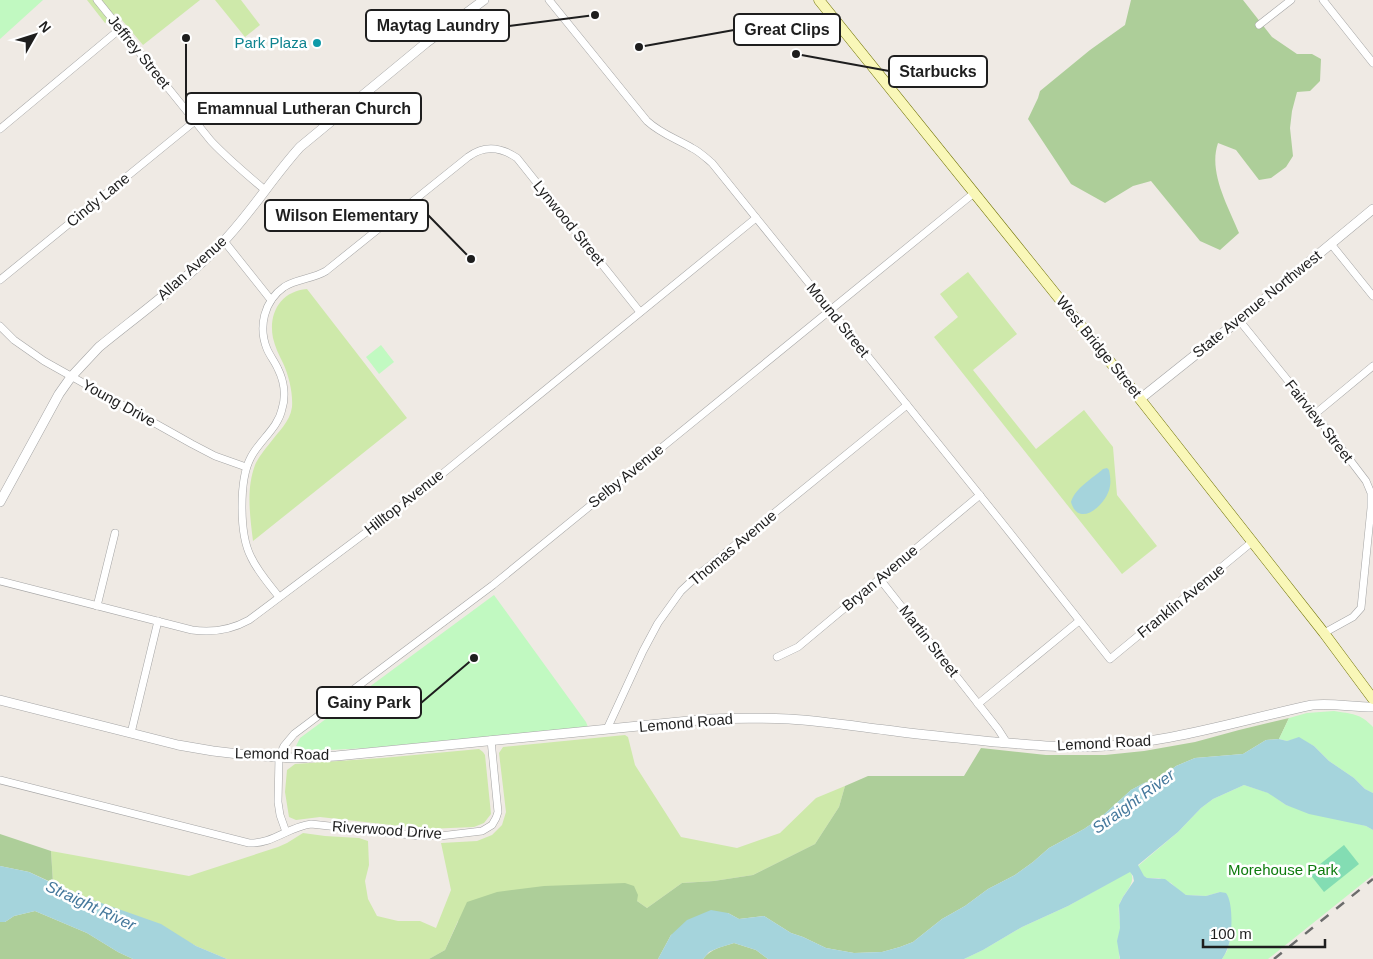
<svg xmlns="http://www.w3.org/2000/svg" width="1373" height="959" viewBox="0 0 1373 959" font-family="Arial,sans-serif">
	<rect width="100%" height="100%" fill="#efeae4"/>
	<g fill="#cee9aa">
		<path d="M87,0h113l-57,45 -27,-32 -11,10z"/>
		<path d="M215,0h26l19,25 -15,12z"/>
		<path d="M968,272l49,62 -44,36 63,79 48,-39 29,37 4,48 40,51 -35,28 -188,-237 24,-20 -18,-23z"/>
		<path d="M307,289l100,129 -154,123c-3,-25 -7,-52 2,-76 3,-7 10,-16 15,-22 8,-11 20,-21 22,-36 1,-14 -3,-31 -9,-44 -4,-8 -8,-16 -10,-25 -5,-25 8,-47 34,-49z"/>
		<path d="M625,735l3,2 7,28 46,72 56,11 43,-15 36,-35 29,-12 -6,21 -24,37 -62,31 -39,6 -32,2 -35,25 -10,-7 -179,20 -13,29 -16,9h-202l-31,-13 -15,-8 -128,-55 -2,-32 138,25 89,-29 9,-4 16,-10 22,3 34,2 9,3 1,24 -4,16 3,18 9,17 21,5h22l16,7 15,-38 -10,-47 36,-2 15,-6 10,-10 4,-13 -7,-59 4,-6z"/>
		<path d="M479,749l4,3 2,3 6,59 -7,9 -10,4 -47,2 -107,-12 -24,3 -7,-3 -4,-25 2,-22 8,-6 87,-6z"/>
	</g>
	<g fill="#adce99">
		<path d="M1131,0h112l29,37 25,17h15l9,5 -1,22 -10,10 -13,1 -5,19 -2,17 3,28 -7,11 -15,11 -12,2 -23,-30 -18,-7c-10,29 10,63 21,90l-19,17 -20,-9 -49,-60 -18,5 -28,17 -34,-19 -43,-65 10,-21 2,-7 50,-41 35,-25z"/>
		<path d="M1289,718l-10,21 -13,1 -23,14 -48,4 -19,8 -17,13 -15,4 -13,7 -31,28 -16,11 -35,19 -16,14 -18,13 -27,14 -23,17 -23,13 -29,23 -13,5 -18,5 -28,1 -28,-5 -23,-11 -12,-4 -27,-17 -25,3 -11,-6 -57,22 -13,24h-229l16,-9 22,-48 30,-10 47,-6 81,-3 9,3 4,9 -1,6 10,7 35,-25 32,-2 39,-6 62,-31 24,-37 6,-21 23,-10h96l17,-28 65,7h59l39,-4 51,-9 44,-12z"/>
		<path d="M0,834l51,17 2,32 -24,-11 -29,-6z"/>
		<path d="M35,911l52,22 31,19 15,7h-133v-37h5l9,-6z"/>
		<path d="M734,943l22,7 12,9h-65c9,-11 18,-12 31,-16z"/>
	</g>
	<g fill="#c1f9c1">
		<path d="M0,0h43l-43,39z"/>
		<path d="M381,345l13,17 -15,12 -13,-17z"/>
		<path d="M494,595l92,127 2,5 -219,21 -61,3 -12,-5 4,-8z"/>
		<path d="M1334,711c18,3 26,2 39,16v66l-8,-4 -11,-11 -25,-17 -15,-15 -15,-8 -12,3 -8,-2 10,-21 18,-5z"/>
		<path d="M1244,785l25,8 17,12 80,21 7,4v45l-105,84h-46l5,-8 3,-11 -10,-48 -14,4 -20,-1 -8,-5 -7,-7 -12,-5h-12l-4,-2 -5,-10 40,-34 23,-24 12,-9z"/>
		<path d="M1130,871c8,13 -8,22 -11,35 -1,6 1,13 1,19 0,11 -1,21 -1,32l1,2h-156l19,-9 39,-23 46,-21z"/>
	</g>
	<path fill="#83ddb3" d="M1344,845l15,19 -35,28 -15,-19z"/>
	<g fill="#a5d4dc">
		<path d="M1107,468l2,2c1,5 2,11 1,16 -2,17 -31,44 -39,16 4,-14 22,-24 32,-33z"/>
		<path d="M1299,737l15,9 15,15 25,17 11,11 8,4v37l-7,-4 -57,-12 -23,-9 -18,-12 -24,-8 -31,14 -12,9 -23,24 -40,33 6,11 3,2 18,1 21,16 20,1 14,-4 6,1c7,9 6,36 4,47 -2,8 -4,13 -8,19h-102l-3,-18 3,-13 -1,-23 4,-8 11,-16 -1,-5 -3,-4 -62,34 -46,21 -39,23 -19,9h-196l-12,-9 -22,-7 -16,5 -9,4 -6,7h-45l13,-24 16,-15 24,-10 17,3 11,6 25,-3 27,17 12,4 23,11 28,5 28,-1 18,-5 13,-5 29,-23 23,-13 23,-17 27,-14 18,-13 16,-14 35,-19 16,-11 31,-28 13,-7 15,-4 17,-13 19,-8 48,-4 23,-14 13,-1 8,2z"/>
		<path d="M0,866l29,6 44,21 88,31 35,22 31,13h-94l-15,-7 -31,-19 -52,-22 -21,5 -9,6h-5z"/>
	</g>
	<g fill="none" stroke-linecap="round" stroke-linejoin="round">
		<g stroke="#a5a5a5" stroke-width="8">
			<g id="minor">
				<path d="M97,0l114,141c17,18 35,33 54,49"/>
				<path d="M549,0l98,121c14,13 30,18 45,27 8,4 14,10 20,15l287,356 111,140 142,-117"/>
				<path d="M1323,0l50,63"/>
				<path d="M1259,25l32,-25"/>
				<path d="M0,129l120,-100"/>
				<path d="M224,241l47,59"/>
				<path d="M1331,244l42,52"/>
				<path d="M0,280l195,-159"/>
				<path d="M1239,320l76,94 51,67 5,12v15l-10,100 -8,9 -29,16"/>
				<path d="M0,326l14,14 30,21 148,83 23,12 31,11"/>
				<path d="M1315,414l58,-48"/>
				<path d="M879,578l119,151 9,14"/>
				<path d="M0,581l192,49c21,3 39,0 57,-10l171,-128 336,-274"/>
				<path d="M279,597c-10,-13 -21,-25 -28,-40 -12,-23 -12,-78 0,-100 9,-17 27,-29 31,-48 4,-13 2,-28 -4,-40 -3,-7 -8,-13 -11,-20 -9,-22 -3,-48 17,-62 12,-8 29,-8 42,-16l142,-114c16,-12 33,-10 49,1l123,154"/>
				<path d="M97,606l18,-73"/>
				<path d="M777,657l21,-10 182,-152"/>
				<path d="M978,704l101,-83"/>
				<path d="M607,729l36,-78 15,-28 23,-32 17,-16 209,-170"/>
				<path d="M131,733l27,-112"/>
				<path d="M0,780l249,63c24,1 39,-16 62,-19l109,12h20l42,-5 10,-6 4,-7 2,-6 -7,-72"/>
				<path d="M286,832l-6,-17 -2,-13 1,-45 5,-11 10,-12 199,-149 481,-392"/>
			</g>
		</g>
		<g stroke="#a5a5a5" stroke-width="10">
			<g id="tertiary">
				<path d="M1140,399l99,-79 134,-111"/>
				<path d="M0,502l59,-108 12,-17 28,-30c42,-34 86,-66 123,-104 29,-30 50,-65 78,-96l126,-104 58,-43"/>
				<path d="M0,700l178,45 35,6 34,4 47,3 42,-2 373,-37c27,-1 53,-1 80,0 32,2 65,7 97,11 36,5 73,8 109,12 30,2 61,6 91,5 77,-2 151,-26 226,-42 21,-2 40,2 61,2"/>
			</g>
		</g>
		<g stroke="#717406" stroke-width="11">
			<path id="secondary" d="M819,0l321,399 184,234 49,66"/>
		</g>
		<use href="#minor" stroke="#fff" stroke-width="7"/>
		<use href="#tertiary" stroke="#fff" stroke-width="9"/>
		<use href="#secondary" stroke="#f9f7b8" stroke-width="10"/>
		<path stroke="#6c6c6c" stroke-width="2.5" stroke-dasharray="10 10" stroke-linecap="butt" d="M1274,959l99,-80"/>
	</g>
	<circle fill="#0f9aa8" stroke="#fff" stroke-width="2" cx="317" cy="43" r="5"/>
	<g text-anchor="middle" stroke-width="5" stroke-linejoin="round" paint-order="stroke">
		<g font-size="15" fill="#0d838f" stroke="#fff" text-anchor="end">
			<text x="307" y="48">Park Plaza</text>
		</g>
		<g font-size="15" fill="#1e1e1e" stroke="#fff">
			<text transform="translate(139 52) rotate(51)" y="5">Jeffrey Street</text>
			<text transform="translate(98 200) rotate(-39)" y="5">Cindy Lane</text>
			<text transform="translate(569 223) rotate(51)" y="5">Lynwood Street</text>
			<text transform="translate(192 268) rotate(-42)" y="5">Allan Avenue</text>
			<text transform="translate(1257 304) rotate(-39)" y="5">State Avenue Northwest</text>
			<text transform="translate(838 320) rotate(51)" y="5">Mound Street</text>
			<text transform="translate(1099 347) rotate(51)" y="5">West Bridge Street</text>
			<text transform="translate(119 403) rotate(29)" y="5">Young Drive</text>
			<text transform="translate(1319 421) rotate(52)" y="5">Fairview Street</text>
			<text transform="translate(626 476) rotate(-39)" y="5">Selby Avenue</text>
			<text transform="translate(404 502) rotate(-38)" y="5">Hilltop Avenue</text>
			<text transform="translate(733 548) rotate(-40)" y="5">Thomas Avenue</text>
			<text transform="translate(880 578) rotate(-40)" y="5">Bryan Avenue</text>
			<text transform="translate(1181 601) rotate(-39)" y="5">Franklin Avenue</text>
			<text transform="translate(929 641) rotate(52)" y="5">Martin Street</text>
			<text transform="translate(686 723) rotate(-5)" y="5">Lemond Road</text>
			<text transform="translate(1104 743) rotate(-3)" y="5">Lemond Road</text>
			<text transform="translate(282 754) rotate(1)" y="5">Lemond Road</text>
			<text transform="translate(387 830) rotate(4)" y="5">Riverwood Drive</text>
		</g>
		<g font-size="15" fill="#0d7b0d" stroke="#fff">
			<text x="1283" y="875">Morehouse Park</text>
		</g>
		<g font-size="16" font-style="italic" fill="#45789c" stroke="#fff">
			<text transform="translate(1133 801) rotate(-36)" y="6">Straight River</text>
			<text transform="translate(91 905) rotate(25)" y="6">Straight River</text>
		</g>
	</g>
	<path fill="none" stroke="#1e1e1e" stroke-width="2" d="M595 15L509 26M639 47L734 30M796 54L889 71M186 38L186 108M471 259L428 215M474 658L421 703"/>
	<g fill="#1e1e1e" stroke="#fff" stroke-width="2">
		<circle cx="595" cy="15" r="5"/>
		<circle cx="639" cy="47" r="5"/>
		<circle cx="796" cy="54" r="5"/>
		<circle cx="186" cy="38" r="5"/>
		<circle cx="471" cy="259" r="5"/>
		<circle cx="474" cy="658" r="5"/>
	</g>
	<g fill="#fff" stroke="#1e1e1e" stroke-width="2">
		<rect x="366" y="10" width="143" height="31" rx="5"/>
		<rect x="734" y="14" width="106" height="31" rx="5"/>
		<rect x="889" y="56" width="98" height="31" rx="5"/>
		<rect x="186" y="93" width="235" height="31" rx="5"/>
		<rect x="265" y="200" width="163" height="31" rx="5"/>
		<rect x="317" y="687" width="104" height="31" rx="5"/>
	</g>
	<g font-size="16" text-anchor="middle" font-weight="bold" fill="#1e1e1e">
		<text x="438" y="31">Maytag Laundry</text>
		<text x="787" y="35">Great Clips</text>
		<text x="938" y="77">Starbucks</text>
		<text x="304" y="114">Emamnual Lutheran Church</text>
		<text x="347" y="221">Wilson Elementary</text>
		<text x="369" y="708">Gainy Park</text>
	</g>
	<g transform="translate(35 35) rotate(51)" stroke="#ffffff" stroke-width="4" paint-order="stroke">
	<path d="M0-4L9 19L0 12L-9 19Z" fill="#1e1e1e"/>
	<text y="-8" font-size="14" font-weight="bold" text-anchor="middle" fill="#1e1e1e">N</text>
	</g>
	<path d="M1203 939v8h122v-8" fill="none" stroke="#1e1e1e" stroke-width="2.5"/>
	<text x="1210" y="939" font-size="15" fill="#1e1e1e" stroke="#ffffff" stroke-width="4" paint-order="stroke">100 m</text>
</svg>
